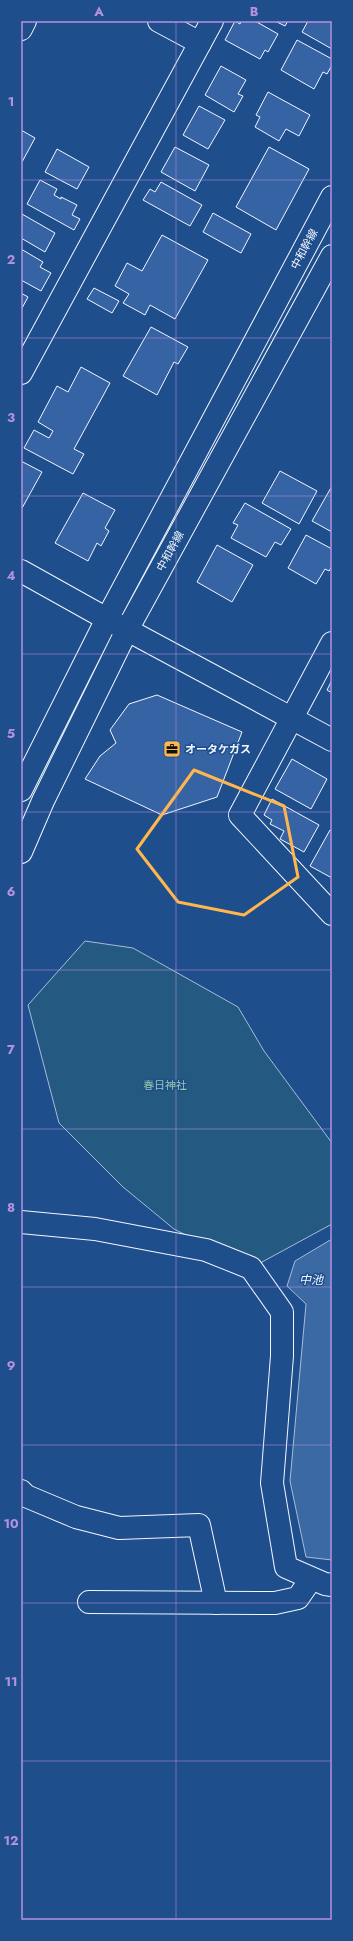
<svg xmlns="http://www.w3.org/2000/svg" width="353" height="1941" viewBox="0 0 353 1941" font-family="Jost,'Noto Sans JP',sans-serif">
	<rect width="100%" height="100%" fill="#1f4e8c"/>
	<path fill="#245a82" stroke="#a8bbd7" d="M85,941l48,7 105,59 26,44 68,92v81l-81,44 -77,-39 -51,-42 -64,-64 -31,-118z"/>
	<path fill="#3b69a3" stroke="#a8bbd7" d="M332,1239v321l-26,-3 -16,-76 16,-177 -19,-18 8,-25z"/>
	<g fill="#3563a3" stroke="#f2f6ff">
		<path d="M235,21l5,3 1,-3h14l23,13 -10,18 -3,-2 -5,9 -35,-19z"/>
		<path d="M275,21h13l-3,5z"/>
		<path d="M308,21h24v28l-30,-17z"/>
		<path d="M297,40l35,19v6l-5,9 -4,-2 -9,17 -33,-19z"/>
		<path d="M221,66l25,14 -8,14 5,2 -9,16 -29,-17z"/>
		<path d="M268,92l42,23 -11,21 -13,-7 -7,12 -24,-14 5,-10 -4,-2z"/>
		<path d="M199,106l26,14 -17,29 -25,-14z"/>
		<path d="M21,130l14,8 -13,24 -1,-1z"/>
		<path d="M175,147l34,18 -14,26 -34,-19z"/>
		<path d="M269,147l40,22 -33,61 -40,-23z"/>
		<path d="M57,149l32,18 -12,22 -32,-17z"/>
		<path d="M40,180l17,9 -3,6 7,4v-2l16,8 -5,10 8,4 -6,11 -47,-26z"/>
		<path d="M161,182l41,23 -12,21 -47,-26 7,-11 5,3z"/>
		<path d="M213,213l38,21 -10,19 -38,-21z"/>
		<path d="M22,214l33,19 -10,19 -24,-14z"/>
		<path d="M162,235l46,25 -33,59 -25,-14 -5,10 -22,-12 6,-9 -14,-8 12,-23 15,8z"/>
		<path d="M21,249l22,13 -3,5 11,6 -10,18 -20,-11z"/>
		<path d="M94,288l25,13 -7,12 -25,-14z"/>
		<path d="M21,293l7,4 -7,13z"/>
		<path d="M151,327l37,20 -10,17 -4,-2 -17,33 -34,-19z"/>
		<path d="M81,367l29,16 -36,66 10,5 -11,20 -49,-26 10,-18 15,8 4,-7 -15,-9 19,-36 11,6z"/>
		<path d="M21,461l21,11 -21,38z"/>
		<path d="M280,471l37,20 -18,33 -37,-21z"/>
		<path d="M332,486v46l-20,-11z"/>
		<path d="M83,493l32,17 -10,18 4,3 -8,15 -4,-3 -9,18 -33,-18z"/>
		<path d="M245,503l46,26 -10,16 -6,-3 -9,15 -35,-19 7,-13 -5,-2z"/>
		<path d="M306,535l26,14v17l-3,5 -4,-2 -9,15 -28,-16z"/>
		<path d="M217,545l36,20 -21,37 -35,-20z"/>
		<path d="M332,680v13l-5,-3z"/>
		<path d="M157,695l85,37 -25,65 -55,18 -77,-36 15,-23 16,-13 -6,-13 19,-26z"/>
		<path d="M292,759l35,20 -16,30 -36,-20z"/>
		<path d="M272,799l47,26 -15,27 -24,-13 4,-8 -14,-7 2,-4 -8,-5z"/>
		<path d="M330,830l2,1v47l-22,-12z"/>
	</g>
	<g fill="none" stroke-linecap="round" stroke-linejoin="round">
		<g stroke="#f2f6ff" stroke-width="24">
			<g id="minor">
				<path d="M159,21l41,22"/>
				<path d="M21,29l4,-8"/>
				<path d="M21,373l191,-352"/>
				<path d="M332,643l-92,172 92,99"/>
				<path d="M21,1222l74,7 111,21 45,18 31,44v44l-10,127 14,84 39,17 7,1"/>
				<path d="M21,1491l5,5 50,21 43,11 80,-3 17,78"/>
				<path d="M89,1602l186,1 23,-5 13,-19"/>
			</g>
		</g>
		<g stroke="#f2f6ff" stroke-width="24">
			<path id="tertiary" d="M21,571l86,48 225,121"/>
		</g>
		<g stroke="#f2f6ff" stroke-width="24">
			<g id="secondary">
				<path d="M21,790l86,-171 225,-422"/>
				<path d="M21,852l22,-51 84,-171 205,-374"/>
			</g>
		</g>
		<use href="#minor" stroke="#1f4e8c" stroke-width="22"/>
		<use href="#tertiary" stroke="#1f4e8c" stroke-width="22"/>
		<use href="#secondary" stroke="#1f4e8c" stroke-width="22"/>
	</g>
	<path fill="none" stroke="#ffb74d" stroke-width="3" stroke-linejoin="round" d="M194,770l90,36 14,71 -54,38 -66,-13 -41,-53z"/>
	<path fill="none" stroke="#b691df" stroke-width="1" stroke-opacity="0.55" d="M176,21v1899M21,180h311M21,338h311M21,496h311M21,654h311M21,812h311M21,970h311M21,1129h311M21,1287h311M21,1445h311M21,1603h311M21,1761h311"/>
	<defs>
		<g id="office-square" transform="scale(0.9)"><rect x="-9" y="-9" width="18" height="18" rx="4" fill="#ffb74d" stroke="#1f4e8c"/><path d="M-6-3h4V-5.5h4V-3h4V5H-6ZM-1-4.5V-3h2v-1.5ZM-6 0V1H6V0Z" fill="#111"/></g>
	</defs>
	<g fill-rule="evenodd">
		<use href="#office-square" x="172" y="749"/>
	</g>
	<g text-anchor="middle" stroke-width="3" stroke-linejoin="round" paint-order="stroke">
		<g font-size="11" fill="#f2f6ff" stroke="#1f4e8c">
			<text transform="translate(304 249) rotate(-62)" y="4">中和幹線</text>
			<text transform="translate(170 551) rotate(-61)" y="4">中和幹線</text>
		</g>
		<g font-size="11" font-weight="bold" fill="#f2f6ff" stroke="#1f4e8c" text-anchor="start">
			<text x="185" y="753">オータケガス</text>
		</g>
		<g font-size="11" fill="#97c8a6" stroke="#1f4e8c">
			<text x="165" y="1089">春日神社</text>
		</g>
		<g font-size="12" font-style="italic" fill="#f2f6ff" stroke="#1f4e8c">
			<text x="311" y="1284">中池</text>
		</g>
	</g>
	<rect width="353" height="1941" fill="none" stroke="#1f4e8c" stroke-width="44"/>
	<rect x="22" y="22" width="309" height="1897" fill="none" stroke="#b691df" stroke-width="1.5"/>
	<g font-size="13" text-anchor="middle" font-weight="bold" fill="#b691df">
		<text x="99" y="16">A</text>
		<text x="254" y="16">B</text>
		<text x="11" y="106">1</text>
		<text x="11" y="264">2</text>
		<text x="11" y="422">3</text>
		<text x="11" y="580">4</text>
		<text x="11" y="738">5</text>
		<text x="11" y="896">6</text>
		<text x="11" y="1054">7</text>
		<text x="11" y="1212">8</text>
		<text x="11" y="1370">9</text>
		<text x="11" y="1528">10</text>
		<text x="11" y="1686">11</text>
		<text x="11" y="1845">12</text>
	</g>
</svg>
